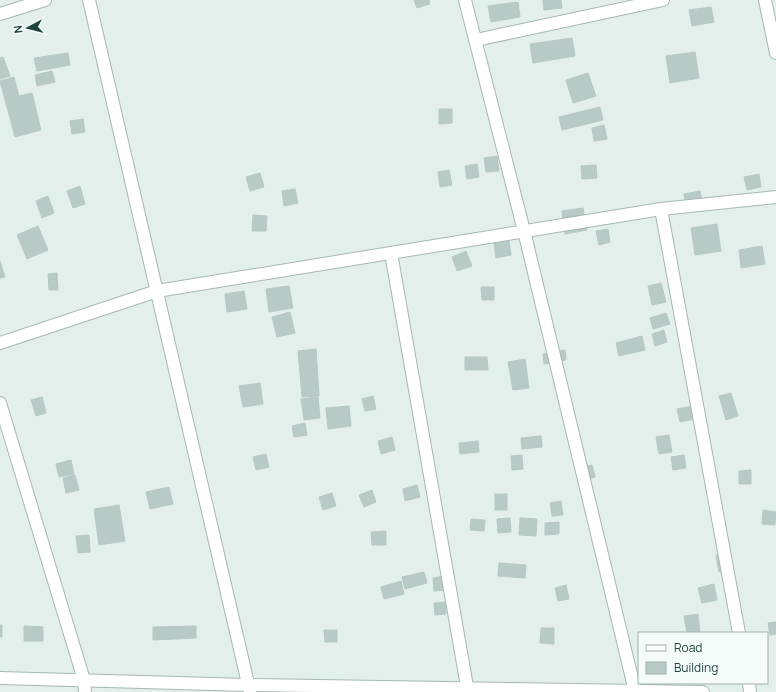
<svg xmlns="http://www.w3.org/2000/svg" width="776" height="692" viewBox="0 0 776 692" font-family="Manrope,sans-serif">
	<rect width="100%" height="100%" fill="#e3efeb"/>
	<g fill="#b8cac5" stroke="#b5c9c4">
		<path d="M414,0h15l1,4 -13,4z"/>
		<path d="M543,0h18l1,8 -18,2z"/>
		<path d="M518,2l2,15 -29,5 -3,-16z"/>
		<path d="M711,7l3,15 -22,4 -3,-16z"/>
		<path d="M572,38l3,18 -42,7 -3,-19z"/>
		<path d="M695,52l4,26 -29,5 -4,-27z"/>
		<path d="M68,53l2,12 -33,6 -3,-13z"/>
		<path d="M3,57l7,19 -10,3v-21z"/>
		<path d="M52,71l3,11 -18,4 -2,-11z"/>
		<path d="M588,73l8,23 -23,7 -7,-23z"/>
		<path d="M14,77l5,19 13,-3 9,37 -26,7 -15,-56z"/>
		<path d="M600,107l3,13 -41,10 -3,-13z"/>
		<path d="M439,109h13v14l-13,1z"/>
		<path d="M83,119l2,13 -13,2 -2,-13z"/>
		<path d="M604,125l3,14 -13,2 -2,-13z"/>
		<path d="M497,156l2,15 -13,1 -2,-14z"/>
		<path d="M477,164l2,13 -12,2 -2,-13z"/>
		<path d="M596,165l1,13 -15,1 -1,-13z"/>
		<path d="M449,170l3,15 -12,2 -2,-15z"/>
		<path d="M260,173l4,14 -14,4 -4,-14z"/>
		<path d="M759,174l2,13 -14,3 -3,-13z"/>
		<path d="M80,186l5,18 -12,4 -6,-17z"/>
		<path d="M295,189l3,14 -14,3 -2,-15z"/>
		<path d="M700,191l3,14 -17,3 -2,-14z"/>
		<path d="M48,196l6,17 -12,5 -6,-17z"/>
		<path d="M583,208l4,22 -22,4 -3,-23z"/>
		<path d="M253,215l14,1 -1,15h-14z"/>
		<path d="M717,224l4,27 -26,4 -4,-27z"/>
		<path d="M38,226l10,24 -21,9 -10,-24z"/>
		<path d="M608,229l2,13 -11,3 -3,-14z"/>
		<path d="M509,240l2,15 -15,3 -2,-15z"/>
		<path d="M762,246l3,18 -24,4 -2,-18z"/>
		<path d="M466,251l6,15 -15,5 -5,-14z"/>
		<path d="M0,261l5,16 -5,1z"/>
		<path d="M57,273l1,17h-9l-1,-16z"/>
		<path d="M661,283l5,19 -14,3 -4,-19z"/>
		<path d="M289,286l4,22 -24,4 -3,-23z"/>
		<path d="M481,287h13v13h-12z"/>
		<path d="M244,291l3,18 -20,3 -2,-18z"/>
		<path d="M290,312l5,21 -18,4 -5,-20z"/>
		<path d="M666,313l4,11 -17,5 -3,-11z"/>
		<path d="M664,330l3,12 -12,4 -3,-12z"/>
		<path d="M642,336l3,14 -26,6 -3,-13z"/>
		<path d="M316,349l3,47 -17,1 -4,-46z"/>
		<path d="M565,350l1,10 -22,4 -1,-10z"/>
		<path d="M465,357h22l1,13h-23z"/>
		<path d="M525,359l4,29 -16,2 -5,-28z"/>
		<path d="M260,383l3,21 -20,3 -4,-21z"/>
		<path d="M731,393l7,23 -12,4 -7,-24z"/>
		<path d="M373,396l3,13 -11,2 -3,-12z"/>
		<path d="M42,397l4,16 -10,3 -5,-16z"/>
		<path d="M318,397l2,21 -16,2 -3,-21z"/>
		<path d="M349,406l2,20 -23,3 -2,-21z"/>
		<path d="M693,406l2,13 -15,3 -3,-13z"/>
		<path d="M305,423l2,12 -13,2 -2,-11z"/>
		<path d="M669,435l3,17 -13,2 -3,-17z"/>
		<path d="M541,436l1,11 -20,2 -1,-11z"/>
		<path d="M392,437l3,13 -14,4 -3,-13z"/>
		<path d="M478,441l1,11 -19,2 -1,-11z"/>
		<path d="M266,454l3,13 -13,3 -3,-13z"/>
		<path d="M522,455l1,14 -11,1 -1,-14z"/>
		<path d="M684,455l2,13 -13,2 -2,-13z"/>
		<path d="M71,460l3,14 -15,3 -3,-13z"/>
		<path d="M592,465l3,12 -13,4 -3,-13z"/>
		<path d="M751,470v14h-12v-13z"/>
		<path d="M75,475l4,15 -13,3 -3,-15z"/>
		<path d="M417,485l3,12 -15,4 -2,-12z"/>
		<path d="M169,487l4,17 -23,5 -4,-17z"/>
		<path d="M372,490l4,12 -12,5 -5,-12z"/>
		<path d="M332,493l4,13 -13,4 -4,-13z"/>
		<rect x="495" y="494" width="12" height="16"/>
		<path d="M561,501l2,14 -11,1 -2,-13z"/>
		<path d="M119,505l6,36 -26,4 -5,-36z"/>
		<path d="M763,510l13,2 -1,13 -13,-1z"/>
		<path d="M510,518l1,14 -13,1 -1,-14z"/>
		<path d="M520,518l17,1 -1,17 -17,-1z"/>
		<path d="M471,519l14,1 -1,11 -14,-1z"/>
		<path d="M559,522v12l-14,1v-12z"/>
		<path d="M386,531v14h-14l-1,-13z"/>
		<path d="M89,535l1,17 -12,1 -2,-17z"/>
		<path d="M728,553l2,17 -11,2 -3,-17z"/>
		<path d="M499,563l27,2 -1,13 -27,-2z"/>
		<path d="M424,572l3,11 -22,6 -3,-12z"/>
		<path d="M445,576l1,14 -12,1 -1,-13z"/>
		<path d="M401,581l3,13 -20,5 -3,-12z"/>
		<path d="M714,584l3,16 -15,3 -4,-15z"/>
		<path d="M566,585l3,14 -11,2 -3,-13z"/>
		<path d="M445,602l1,12 -11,1 -1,-12z"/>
		<path d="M698,614l2,19h-13l-3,-17z"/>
		<path d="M776,622v12l-6,1 -2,-12z"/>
		<rect x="0" y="625" width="2" height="12"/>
		<path d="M24,626l19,1v14h-19z"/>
		<path d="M196,626v12l-43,2v-13z"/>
		<path d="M541,628h13v16l-14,-1z"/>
		<path d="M324,630h13v12h-12z"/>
	</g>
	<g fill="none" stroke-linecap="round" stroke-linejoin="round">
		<g stroke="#a5b8b4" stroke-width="14">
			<g id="minor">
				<path d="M89,0l161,692"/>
				<path d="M465,0l59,231 111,460"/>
				<path d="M765,0l11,53"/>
				<path d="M0,14l45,-14"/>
				<path d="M476,40l187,-40"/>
				<path d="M661,209l78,424"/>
				<path d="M391,253l77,439"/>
				<path d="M0,343l157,-52 504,-82 115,-12"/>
				<path d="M0,403l84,277 1,12"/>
				<path d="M0,678l248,7 455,7"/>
				<path d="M749,683l1,9"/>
			</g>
		</g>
		<use href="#minor" stroke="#fff" stroke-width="12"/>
	</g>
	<rect x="638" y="632" width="130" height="52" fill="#f5fbf8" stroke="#a0b1ae"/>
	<rect x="646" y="645" width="20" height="6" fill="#ffffff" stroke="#a0b1ae"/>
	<text x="674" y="652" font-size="12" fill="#20433e">Road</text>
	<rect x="646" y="662" width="20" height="12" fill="#b8cac5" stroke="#a0b1ae"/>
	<text x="674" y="672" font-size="12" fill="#20433e">Building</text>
	<g transform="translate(28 28) rotate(263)" stroke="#f5fbf8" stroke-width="3" paint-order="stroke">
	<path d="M0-3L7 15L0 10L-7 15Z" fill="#20433e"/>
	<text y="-6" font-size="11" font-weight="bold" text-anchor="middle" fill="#20433e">N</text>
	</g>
</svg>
